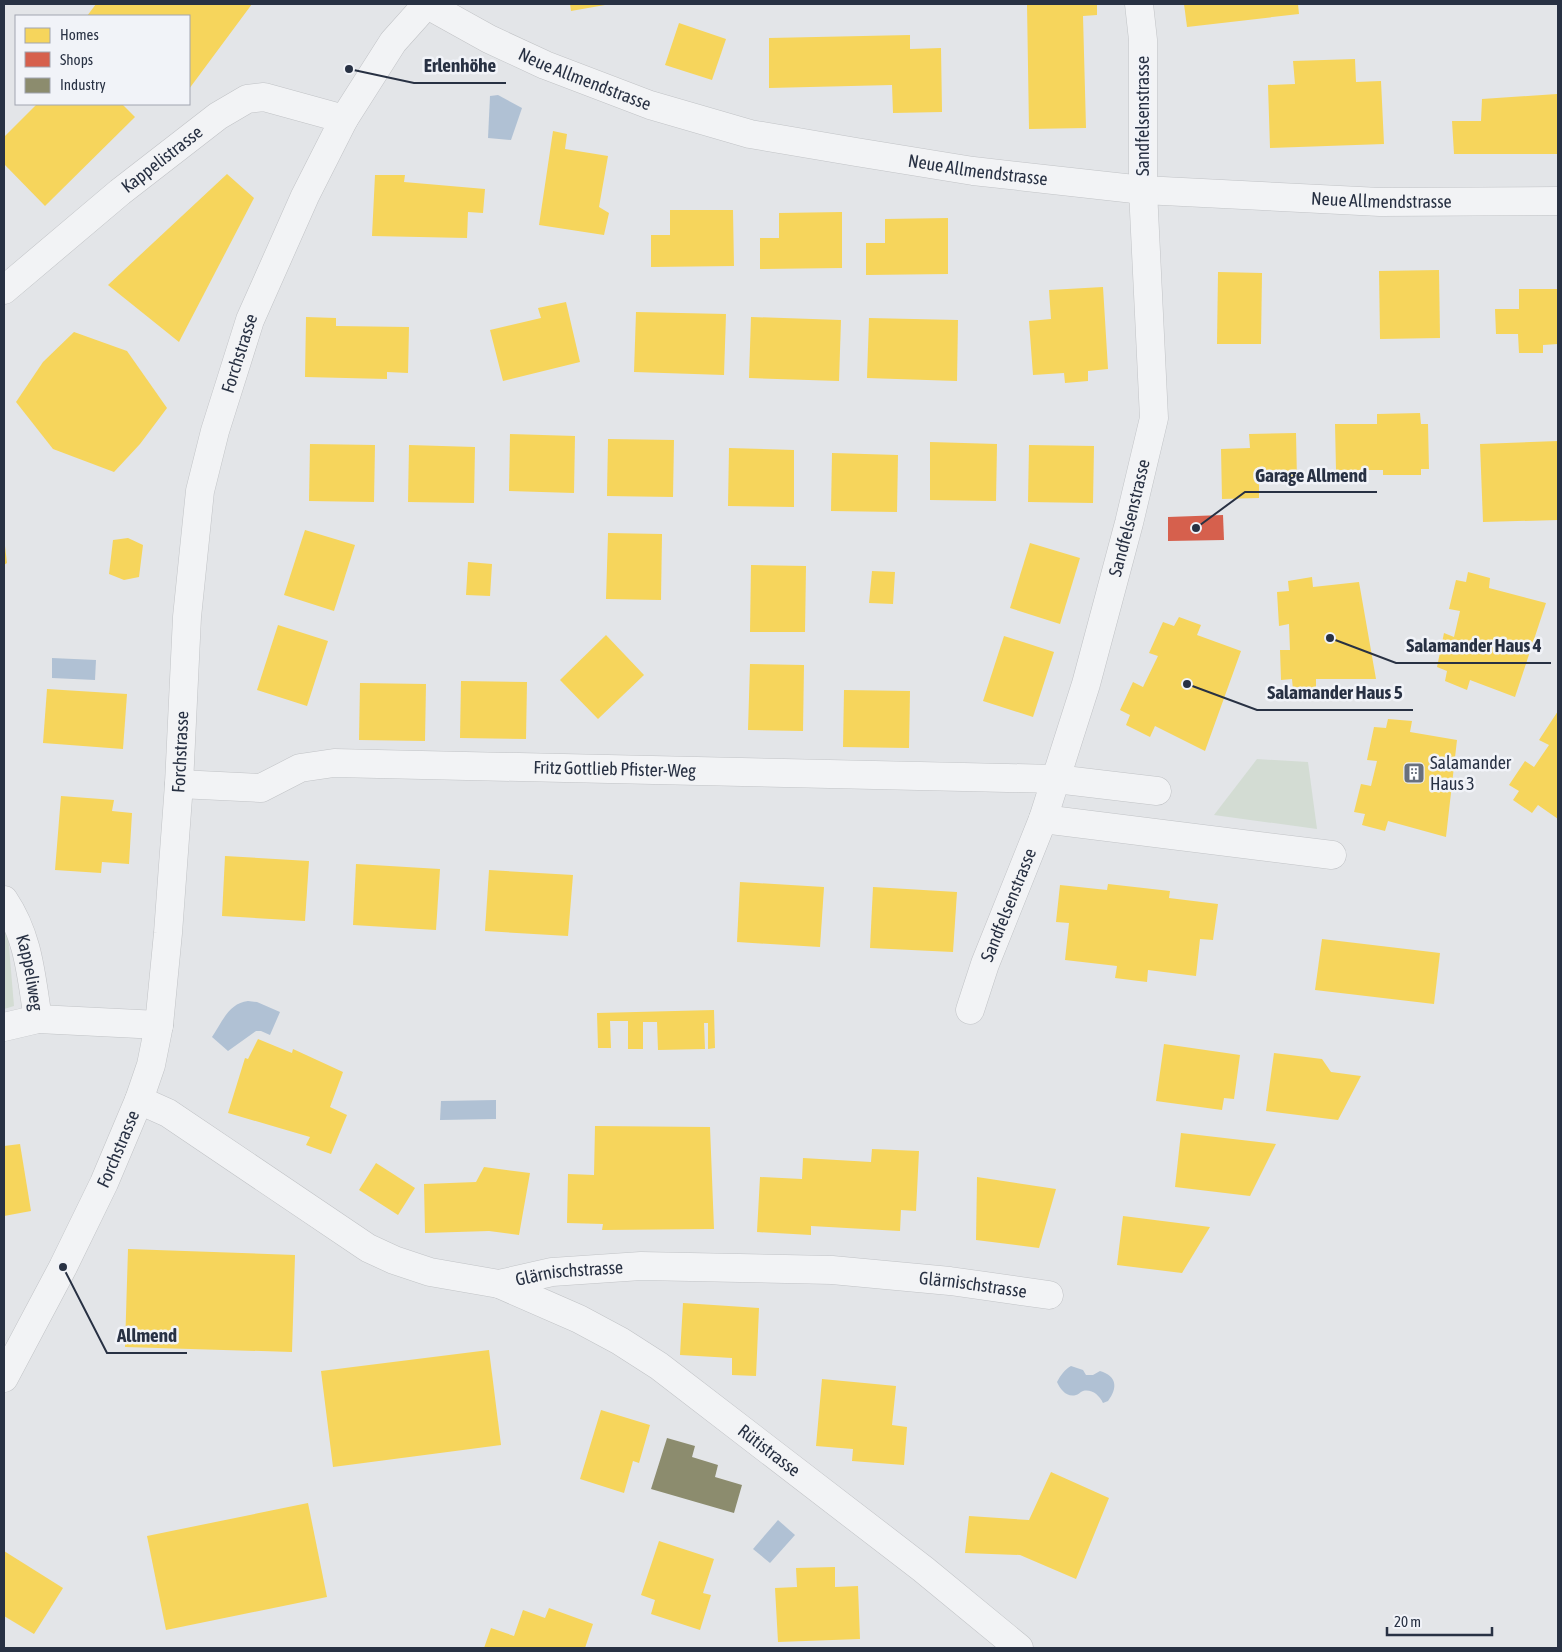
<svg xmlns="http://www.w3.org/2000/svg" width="1562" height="1652" viewBox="0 0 1562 1652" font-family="'Asap Condensed',sans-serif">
	<rect width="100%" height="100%" fill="#e3e5e8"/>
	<g fill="#d3dcd3">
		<path d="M1257,759l51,3 9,67 -103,-14z"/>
		<path d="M4,929l4,6 6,71 -10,3z"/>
	</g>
	<g fill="#b0c1d4">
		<path d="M498,95l24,13 -11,32 -23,-2 2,-42z"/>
		<path d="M52,658l44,2 -1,20 -43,-2z"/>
		<path d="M248,1001l9,1 23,10 -10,23 -9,-4h-5l-28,20 -16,-14c10,-15 17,-34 36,-36z"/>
		<path d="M496,1100v19l-56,1 1,-19z"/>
		<path d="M1071,1366l12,4 3,5h7l7,-4c17,5 18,17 8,30l-5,2c-4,-8 -11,-14 -20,-12 -3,1 -5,4 -7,4 -9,3 -16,-6 -19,-13 4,-7 7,-12 14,-16z"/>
		<path d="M778,1520l17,15 -25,28 -17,-14z"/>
	</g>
	<g fill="#f6d55c">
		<path d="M96,4h156l-63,85v-73h-102z"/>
		<path d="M570,4h35v1l-34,6z"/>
		<path d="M1027,4h70v11l-14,1 3,112 -57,1z"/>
		<path d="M1184,4h114l1,10 -112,13z"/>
		<path d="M679,23l47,16 -14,41 -47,-15z"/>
		<path d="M910,35v14l31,-1 1,64 -49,1 -1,-28 -123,3v-50z"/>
		<path d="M1355,59l1,23 25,-1 3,63 -114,4 -2,-63 27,-1 -2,-23z"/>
		<path d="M1557,94l1,60h-104l-2,-33h29l1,-22z"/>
		<path d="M37,104h85l13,13 -90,89 -41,-42v-27z"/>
		<path d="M553,131l14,3 -2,15 43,7 -9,51 10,6 -5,22 -65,-10z"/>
		<path d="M227,174l27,24 -75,144 -71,-57z"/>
		<path d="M375,175h30l-1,7 81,7 -2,24 -15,-1 -1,26 -95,-2z"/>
		<path d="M670,210h63l1,56 -83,1v-32h19z"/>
		<path d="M842,212v56l-82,1v-31h19v-25z"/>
		<path d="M948,218v56l-82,1v-32h19v-24z"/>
		<path d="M1439,270l1,68 -60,1 -1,-68z"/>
		<path d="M1218,272l44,1 -1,71h-44z"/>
		<path d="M1103,287l5,82 -20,2v10l-23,2 -1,-10 -31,2 -4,-54 22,-2 -2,-29z"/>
		<path d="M1519,289h39v55l-15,1v8h-24l-1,-19h-22l-1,-25h24z"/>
		<path d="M566,302l14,60 -77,19 -13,-51 51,-12 -3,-10z"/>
		<path d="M636,312l90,2 -2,61 -90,-3z"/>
		<path d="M306,317l30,1v8l73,1 -1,46 -21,-1v7l-82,-2z"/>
		<path d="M751,317l90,3 -2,61 -90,-3z"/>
		<path d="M869,318l89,2 -1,61 -90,-3z"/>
		<path d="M74,332l53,19 40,57 -27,36 -26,28 -61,-23 -37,-47 27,-40z"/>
		<path d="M1420,413l1,11h7l1,45h-8v6h-38v-5h-47l-1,-46h42v-10z"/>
		<path d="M1296,433l1,47 -38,1v17l-37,1 -1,-50 29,-1 -1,-14z"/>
		<path d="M510,434l65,2 -1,57 -65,-2z"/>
		<path d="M608,439l66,1 -1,57 -66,-1z"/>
		<path d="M1558,441v79l-75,2 -3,-78z"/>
		<path d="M930,442l67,2 -1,57 -66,-1z"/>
		<path d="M310,444l65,1 -1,57 -65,-1z"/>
		<path d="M409,445l66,2 -1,56 -66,-1z"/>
		<path d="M1029,445l65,1 -1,57 -65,-1z"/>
		<path d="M729,448l65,2v57l-66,-1z"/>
		<path d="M832,453l66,2 -1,57 -66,-1z"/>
		<path d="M305,530l50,15 -21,66 -50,-16z"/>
		<path d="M608,533l54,1 -1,66 -55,-1z"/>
		<path d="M128,538l15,7 -4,32 -15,3 -15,-6 4,-34z"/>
		<path d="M1030,543l50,15 -20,66 -50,-16z"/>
		<path d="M4,546h1l2,17 -3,2z"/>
		<path d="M468,562l24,2 -2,32 -24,-1z"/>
		<path d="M751,565l55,1 -1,66h-55z"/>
		<path d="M872,571l23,1 -2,32 -24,-1z"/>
		<path d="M1468,572l22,6 -1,10 57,15 -31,94 -45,-17 -3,10 -22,-9 2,-10 -10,-4 7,-34 10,4 6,-26 -11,-2 7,-29 10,2z"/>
		<path d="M1312,577l1,10 46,-5 17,97h-60v10l-23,1 -1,-11 -11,1 -1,-30h10l-1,-26 -10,2 -2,-34 12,-1 -1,-10z"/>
		<path d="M1179,617l22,8 -4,10 44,16 -36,100 -50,-25 -5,11 -24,-12 4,-10 -10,-5 13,-28 10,5 15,-31 -9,-3 14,-31 11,4z"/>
		<path d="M278,625l50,16 -21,65 -50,-16z"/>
		<path d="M606,635l38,40 -46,44 -38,-39z"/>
		<path d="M1004,636l50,16 -21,65 -50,-16z"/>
		<path d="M750,664l54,1 -1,66 -55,-1z"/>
		<path d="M461,681l66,1 -1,57 -66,-1z"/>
		<path d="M360,683l66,1 -1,57 -66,-1z"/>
		<path d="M47,689l80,5 -4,55 -80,-6z"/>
		<path d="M844,690l66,1 -1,57 -66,-1z"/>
		<path d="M1558,711v108l-20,-14 -6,8 -19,-13 6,-9 -10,-6 16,-24 9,6 15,-22 -10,-5z"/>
		<path d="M1388,719l24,2 -2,11 47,8 -11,97 -58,-16 -3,10 -23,-6 3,-11 -11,-2 7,-28 10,2 6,-25 -10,-1 7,-33 12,1z"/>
		<path d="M61,796l53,4 -2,11 20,2 -3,51 -27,-2 -1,11 -46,-3z"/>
		<path d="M225,856l84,5 -4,60 -83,-5z"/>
		<path d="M356,864l84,5 -4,61 -83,-5z"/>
		<path d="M489,870l84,5 -5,61 -83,-5z"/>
		<path d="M740,882l84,5 -4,60 -83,-5z"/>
		<path d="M1108,884l62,7 -1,7 49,6 -5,36 -13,-1 -4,37 -48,-6 -1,12 -32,-4 2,-12 -52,-6 4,-37 -13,-1 4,-37 47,5z"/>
		<path d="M873,887l84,5 -4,60 -83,-4z"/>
		<path d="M1322,939l118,14 -6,51 -119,-14z"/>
		<path d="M714,1010l1,38 -7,1v-26h-4l1,26 -47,1 -1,-28h-14v27h-15v-28h-18l1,27h-13l-1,-35z"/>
		<path d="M258,1039l34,14 1,-4 50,23 -13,35 17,8 -16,39 -25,-9 4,-8 -82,-24 17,-55 3,1z"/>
		<path d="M1164,1044l76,11 -6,44 -10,-1 -2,12 -66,-9z"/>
		<path d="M1274,1053l48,6 9,13 30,4 -23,44 -72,-9z"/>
		<path d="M595,1126l115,1 4,102 -112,1 1,-6 -36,-1 1,-49 26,1z"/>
		<path d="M1181,1133l95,11 -26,52 -75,-9z"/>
		<path d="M20,1144l11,67 -27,5v-70z"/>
		<path d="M872,1149l47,2 -3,60 -15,-1 -1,21 -89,-5v9l-54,-3 3,-55 42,2 1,-21 68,4z"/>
		<path d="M376,1163l39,25 -17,27 -39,-25z"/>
		<path d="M484,1167l46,6 -11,62 -30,-4 -64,2 -1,-49 52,-2z"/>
		<path d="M977,1177l79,12 -17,59 -63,-8z"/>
		<path d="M1123,1216l87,11 -28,46 -65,-8z"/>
		<path d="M128,1249l167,6 -3,97 -167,-5z"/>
		<path d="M683,1303l76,5 -3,68 -24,-1v-17l-52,-3z"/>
		<path d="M489,1350l12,95 -168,22 -12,-96z"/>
		<path d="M822,1379l74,7 -4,39 15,2 -3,38 -52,-4 1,-12 -37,-3z"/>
		<path d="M601,1410l49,15 -11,38 -6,-2 -9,32 -44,-14z"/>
		<path d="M1051,1472l58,26 -33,81 -56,-24 -55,-2 4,-37 60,4z"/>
		<path d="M308,1503l19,94 -161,33 -19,-94z"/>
		<path d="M659,1541l55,18 -11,34 8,2 -11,35 -49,-16 4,-14 -14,-5z"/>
		<path d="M4,1551l59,37 -29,46 -30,-18z"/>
		<path d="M835,1567v20l23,-1 2,53 -82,3 -3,-54 22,-1 -1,-19z"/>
		<path d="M549,1608l44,16 -8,24h-101l7,-20 23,8 9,-26 22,8z"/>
	</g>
	<path fill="#d6604d" d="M1223,515l1,25 -56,1v-24z"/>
	<path fill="#8c8c6e" d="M667,1438l28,8 -3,11 26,8 -3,12 27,8 -8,28 -83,-24z"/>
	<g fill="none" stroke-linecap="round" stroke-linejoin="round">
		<g stroke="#c1c3c6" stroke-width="29">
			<g id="minor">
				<path id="s1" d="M426,4l63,35 56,26 105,40 100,29 106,18 117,19 170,19 237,12 178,-1"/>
				<path id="s2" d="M4,290l116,-98 98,-76 29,-17 17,-2 80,22"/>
				<path id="s3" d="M179,784l82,4 39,-20 34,-5 722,16 101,12"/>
				<path d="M1043,819l289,36"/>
				<path id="s4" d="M4,900c25,37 27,76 34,119"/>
				<path id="s5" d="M970,1010l15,-46 58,-145 43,-135 43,-161 25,-105 -11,-228v-150l-4,-36"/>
				<path d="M4,1027l34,-8 121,6"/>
				<path id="s6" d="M139,1100l29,13 200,135 26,12 36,12 69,12 53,-12 89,-6 191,4 118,11 99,14"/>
				<path id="s7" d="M499,1284l80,35 41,22 39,25 264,203 96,79"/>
				<path id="s8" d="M4,1378l59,-111 41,-84 35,-83 12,-35 8,-40 9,-92 11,-149 8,-167 13,-126 15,-60 35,-111 55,-124 39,-77 49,-77 34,-38"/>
			</g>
		</g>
		<use href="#minor" stroke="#f2f3f5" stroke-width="28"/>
	</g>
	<defs>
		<g id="building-square" transform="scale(1.125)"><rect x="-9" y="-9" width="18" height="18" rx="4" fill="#69707d" stroke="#f1f3f8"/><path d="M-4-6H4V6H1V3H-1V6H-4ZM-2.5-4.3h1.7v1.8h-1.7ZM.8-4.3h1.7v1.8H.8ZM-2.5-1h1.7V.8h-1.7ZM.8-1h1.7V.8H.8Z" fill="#fff"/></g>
	</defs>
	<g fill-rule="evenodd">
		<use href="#building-square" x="1414" y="773"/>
	</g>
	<g text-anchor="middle" stroke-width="5" stroke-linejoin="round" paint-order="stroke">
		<g font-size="18" fill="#283143" stroke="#f1f3f8">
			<text dy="6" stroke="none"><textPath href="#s1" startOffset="176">Neue Allmendstrasse</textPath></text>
			<text transform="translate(1143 116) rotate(-90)" y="6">Sandfelsenstrasse</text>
			<text dy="6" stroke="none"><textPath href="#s2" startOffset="205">Kappelistrasse</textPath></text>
			<text dy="6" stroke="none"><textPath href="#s1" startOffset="581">Neue Allmendstrasse</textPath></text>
			<text dy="6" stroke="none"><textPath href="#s1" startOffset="986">Neue Allmendstrasse</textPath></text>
			<text dy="6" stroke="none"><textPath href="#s8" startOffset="1066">Forchstrasse</textPath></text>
			<text dy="6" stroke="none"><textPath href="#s5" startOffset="518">Sandfelsenstrasse</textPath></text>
			<text dy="6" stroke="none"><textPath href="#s8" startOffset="661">Forchstrasse</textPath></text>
			<text dy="6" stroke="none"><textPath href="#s3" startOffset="441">Fritz Gottlieb Pfister-Weg</textPath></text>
			<text dy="6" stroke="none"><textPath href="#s5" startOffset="112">Sandfelsenstrasse</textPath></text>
			<text dy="6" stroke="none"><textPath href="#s4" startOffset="78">Kappeliweg</textPath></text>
			<text dy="6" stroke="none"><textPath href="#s8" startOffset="256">Forchstrasse</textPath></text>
			<text dy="6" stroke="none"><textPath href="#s6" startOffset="481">Glärnischstrasse</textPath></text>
			<text dy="6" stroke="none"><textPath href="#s6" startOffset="886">Glärnischstrasse</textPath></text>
			<text dy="6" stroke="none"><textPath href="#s7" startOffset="319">Rütistrasse</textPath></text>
		</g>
		<g font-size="18" fill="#283143" stroke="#f1f3f8" text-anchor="start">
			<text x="1430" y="769">Salamander<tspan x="1430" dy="21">Haus 3</tspan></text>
		</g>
	</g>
	<path fill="none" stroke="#283143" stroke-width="2" d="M349 69L414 83H506M1196 528L1245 492H1377M1330 638L1396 663H1551M1187 684L1257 710H1413M63 1267L107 1353H187"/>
	<g fill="#283143" stroke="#f1f3f8" stroke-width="2">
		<circle cx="349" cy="69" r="5"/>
		<circle cx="1196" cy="528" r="5"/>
		<circle cx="1330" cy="638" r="5"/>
		<circle cx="1187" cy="684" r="5"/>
		<circle cx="63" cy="1267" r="5"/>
	</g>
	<g font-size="19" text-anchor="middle" font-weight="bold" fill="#283143" stroke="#f1f3f8" stroke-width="5" stroke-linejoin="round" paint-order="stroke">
		<text x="460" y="72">Erlenhöhe</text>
		<text x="1311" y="482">Garage Allmend</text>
		<text x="1474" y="652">Salamander Haus 4</text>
		<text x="1335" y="699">Salamander Haus 5</text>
		<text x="147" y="1342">Allmend</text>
	</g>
	<rect width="1562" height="1652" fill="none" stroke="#283143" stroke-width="10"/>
	<rect x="15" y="15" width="175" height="90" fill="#f1f3f8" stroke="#a1a5b0"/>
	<rect x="25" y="28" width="25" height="15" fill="#f6d55c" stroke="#a1a5b0"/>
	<text x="60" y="40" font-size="15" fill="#283143">Homes</text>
	<rect x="25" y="52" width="25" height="15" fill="#d6604d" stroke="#a1a5b0"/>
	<text x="60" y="65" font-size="15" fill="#283143">Shops</text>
	<rect x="25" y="78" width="25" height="15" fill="#8c8c6e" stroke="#a1a5b0"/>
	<text x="60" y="90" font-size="15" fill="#283143">Industry</text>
	<path d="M1387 1627v8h105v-8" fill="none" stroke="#283143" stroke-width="2.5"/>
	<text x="1394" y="1627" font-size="15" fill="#283143" stroke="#f1f3f8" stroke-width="4" paint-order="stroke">20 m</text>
</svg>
